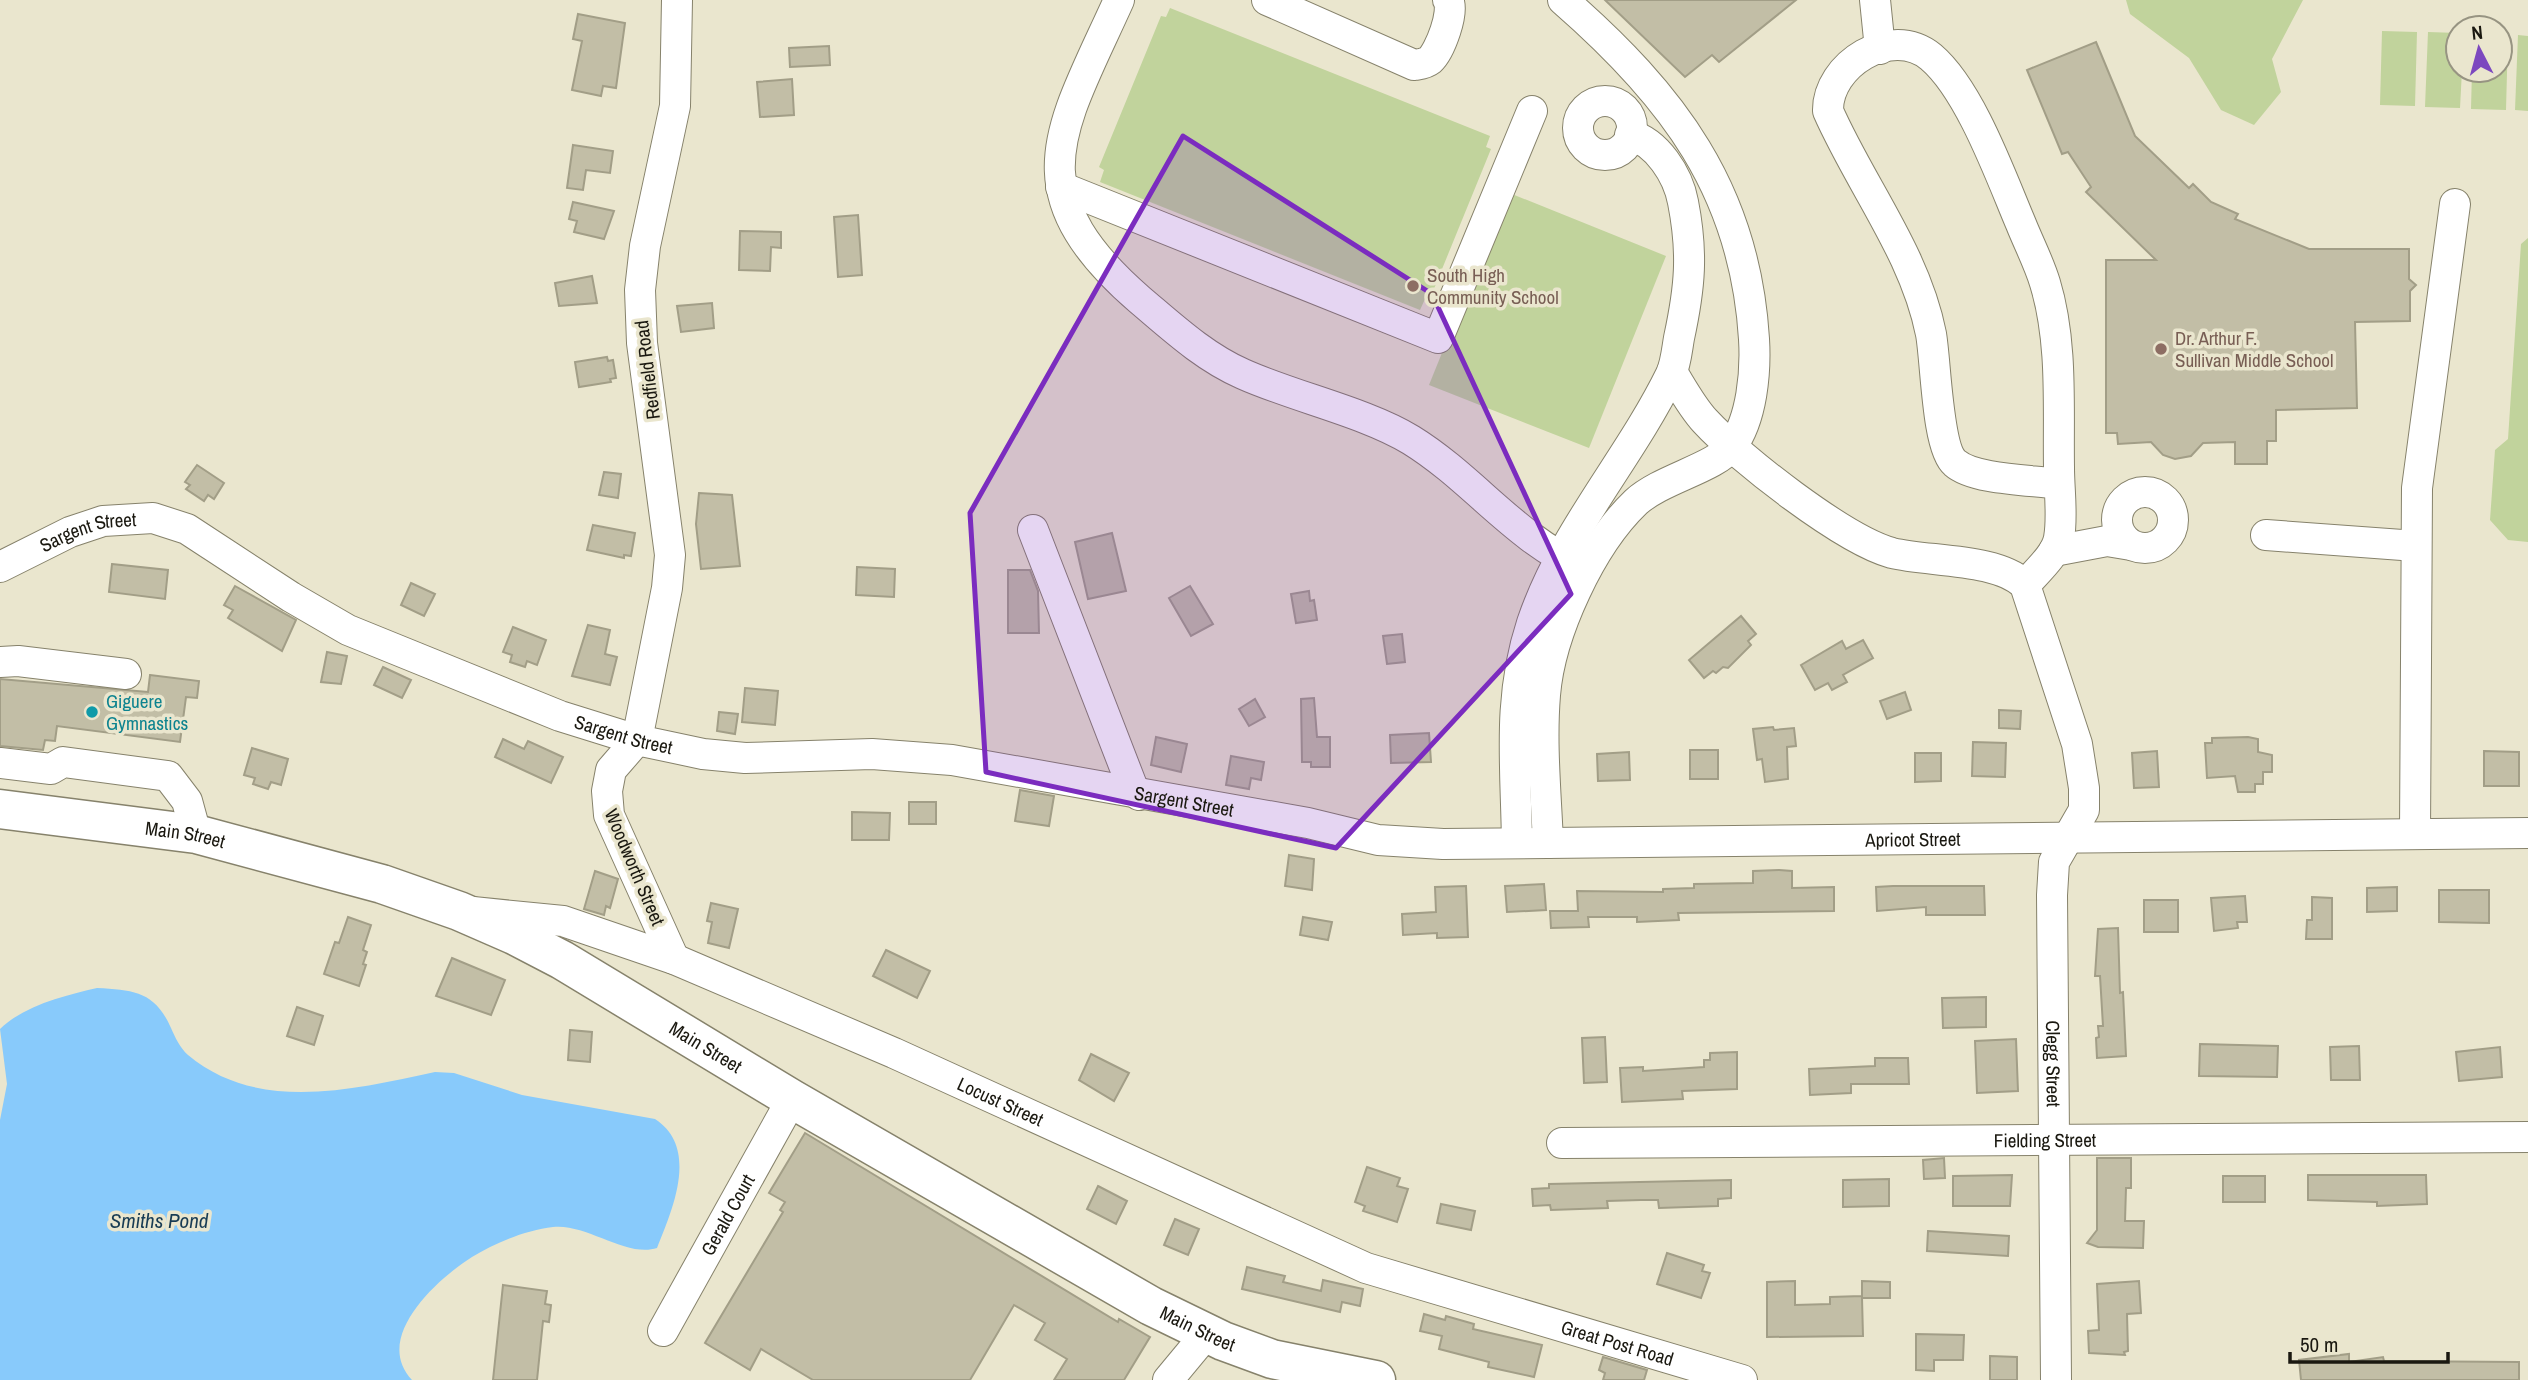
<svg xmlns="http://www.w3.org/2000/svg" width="2528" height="1380" viewBox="0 0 2528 1380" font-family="'Archivo Narrow',sans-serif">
	<rect width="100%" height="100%" fill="#eae6ce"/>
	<g fill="#c1d39c">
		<path d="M2126,0h177l-31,59 9,33 -27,33 -33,-15 -32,-52 -59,-44z"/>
		<path d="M1170,8l320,128 -4,11 5,2 -62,152 -4,-2 -5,11 -320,-128 4,-12 -5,-3 62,-151 5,1z"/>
		<path d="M2382,31l35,1 -2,74 -35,-1z"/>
		<path d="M2428,32l30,1v37h4l-2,38 -35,-1z"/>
		<path d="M2500,35h8l-2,75 -35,-1 1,-39h28z"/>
		<path d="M2518,35l10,1v75l-13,-1z"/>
		<path d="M1507,192l159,64 -77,192 -160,-63z"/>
		<path d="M2528,238v304l-20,-2 -18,-20 5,-70 13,-11 13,-195z"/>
	</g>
	<path fill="#88cafb" d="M97,988c38,2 58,4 74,40 4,9 9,20 17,27 71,59 166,34 247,17l19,1 68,22 133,24c45,29 17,91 2,129 -30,10 -71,-25 -104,-21 -27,3 -58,16 -81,30 -35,22 -100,81 -60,123h-412v-260l7,-36 -7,-55c23,-23 66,-34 97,-41z"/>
	<g fill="#c2bea6" stroke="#a29e87" stroke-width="2">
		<path d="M1605,0h191l-77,62 -7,-7 -27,22z"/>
		<path d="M578,14l47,9 -9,65 -13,-2 -2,10 -29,-6 10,-49 -9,-2z"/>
		<path d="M2096,42l39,94 54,52 4,-4 18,18 27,12 -3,5 74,30h100v30l7,6 -6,6v30l-55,1 2,86 -81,2v31h-9v23h-32v-22l-32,1 -12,13 -16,3 -12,-4 -12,-13 -33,2 -1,-11h-11v-173h50l-70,-68 5,-5 -23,-35 -6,2 -35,-84z"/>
		<path d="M829,46l1,19 -40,2 -1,-19z"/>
		<path d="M792,79l2,36 -34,2 -3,-35z"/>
		<path d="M573,145l40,6 -3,22 -24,-3 -3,20 -16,-2z"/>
		<path d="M573,202l41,9 -10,28 -30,-7 3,-11 -8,-2z"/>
		<path d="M858,215l4,60 -24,2 -4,-60z"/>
		<path d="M740,231l41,1v16l-10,-1 -1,24 -31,-1z"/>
		<path d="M592,276l5,27 -38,3 -4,-23z"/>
		<path d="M712,303l2,25 -33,4 -4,-26z"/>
		<path d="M607,357l1,4 5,-1 3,18 -6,1 1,3 -32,5 -4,-25z"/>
		<path d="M197,465l27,18 -10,16 -6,-4 -4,6 -18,-12 4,-4 -5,-3z"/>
		<path d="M604,472l17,2 -3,24 -19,-3z"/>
		<path d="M699,493l33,2 8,71 -39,3 -5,-45z"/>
		<path d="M593,525l42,8 -4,23 -7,-1v3l-37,-8z"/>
		<path d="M1112,533l14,58 -38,8 -13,-57z"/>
		<path d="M112,564l56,6 -3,29 -56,-7z"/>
		<path d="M857,567l38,2 -1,28 -38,-2z"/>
		<path d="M1008,570h22l8,21 1,42h-31z"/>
		<path d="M411,583l24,11 -11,22 -23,-11z"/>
		<path d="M235,586l61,34 -14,31 -54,-33 5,-8 -9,-5z"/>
		<path d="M1190,586l23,38 -22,12 -22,-38z"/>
		<path d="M1309,591l1,10 4,-1 3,20 -21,3 -5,-29z"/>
		<path d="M1741,616l15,18 -8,7 3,4 -23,23 -5,-1 -7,6 -3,-2 -9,7 -15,-18z"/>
		<path d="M588,625l22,5 -5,24 12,3 -7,28 -38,-9z"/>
		<path d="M513,627l33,13 -9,25 -10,-4 -2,6 -15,-5 2,-7 -9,-3z"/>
		<path d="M1402,634l3,28 -18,2 -4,-28z"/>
		<path d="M1863,640l10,18 -30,17 4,7 -15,8 -4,-7 -13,7 -14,-25 41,-24 4,8z"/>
		<path d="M327,652l20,4 -6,28 -20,-2z"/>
		<path d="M383,667l28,13 -9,18 -28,-13z"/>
		<path d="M150,675l49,6 -2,17 -11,-1 -6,45 -123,-16 -2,15 -10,-1 -2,10 -43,-4v-67l148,13z"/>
		<path d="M745,688l33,3 -3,34 -33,-3z"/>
		<path d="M1905,692l6,18 -24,9 -7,-18z"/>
		<path d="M1314,698l3,39h13v30h-19v-5h-9l-1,-63z"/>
		<path d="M1255,699l10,18 -16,9 -10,-17z"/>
		<path d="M1999,710l22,1 -1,18 -21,-1z"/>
		<path d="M719,712l19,2 -3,20 -18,-3z"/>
		<path d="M1773,727l1,3 20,-2 2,18 -9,1 1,32 -23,3 -3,-23 -5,1 -4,-31z"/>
		<path d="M1429,733l2,29 -40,1 -1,-28z"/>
		<path d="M1156,737l31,7 -6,28 -30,-7z"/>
		<path d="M2248,737l10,2v13l14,3v17h-9v12h-8v8h-17l-3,-16 -28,2 -2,-35h7v-5z"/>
		<path d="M503,739l21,10 4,-8 35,16 -12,26 -56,-26z"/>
		<path d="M1973,742l33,1 -1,34 -33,-1z"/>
		<path d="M252,748l36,11 -7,26 -10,-3 -3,7 -15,-5 2,-6 -11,-3z"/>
		<rect x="1690" y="750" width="28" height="29"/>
		<path d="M2157,751l2,36 -25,1 -2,-35z"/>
		<path d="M2484,751l35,1v34h-35z"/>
		<path d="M1629,752l1,28 -32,1 -1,-27z"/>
		<path d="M1915,753h26v28l-26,1z"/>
		<path d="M1231,756l33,6 -3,18 -10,-2 -2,11 -23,-4z"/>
		<path d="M1020,790l34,6 -5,30 -34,-5z"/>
		<rect x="909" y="802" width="27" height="22"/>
		<path d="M852,812l38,1 -1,27h-37z"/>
		<path d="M1289,855l25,4 -2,31 -27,-4z"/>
		<path d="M1779,870l13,1v17l42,-1v24l-156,2 1,7 -42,2v-5h-49l1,10 -38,1 -1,-17h28l-1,-20 86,1v-3l31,-1v-4l59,-1v-12z"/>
		<path d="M595,871l23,8 -8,29 -4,-2 -2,9 -20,-6z"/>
		<path d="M1544,884l2,26 -39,2 -2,-26z"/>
		<path d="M1466,886l2,51 -31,1v-5l-34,2 -1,-21 34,-2 -1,-25z"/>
		<path d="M1893,886h91l1,29h-59v-8l-49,4 -1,-24z"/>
		<path d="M2397,887v24l-30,1v-24z"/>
		<path d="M2439,890h50v33l-50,-1z"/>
		<path d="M2245,896l2,26h-10l1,6 -24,3 -3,-33z"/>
		<path d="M2312,897l20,1v41h-26l1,-19h5z"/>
		<rect x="2144" y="900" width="34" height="32"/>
		<path d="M711,903l27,6 -9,39 -21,-5 4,-21 -5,-1z"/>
		<path d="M348,917l23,8 -8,25 4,2 -4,12 3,1 -7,21 -35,-12 11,-32 4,1z"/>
		<path d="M1303,917l29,5 -4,18 -28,-5z"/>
		<path d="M2118,928l2,65 3,-1 3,64 -29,2 -1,-20 3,-1 -1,-11h5l-3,-50h-5l3,-47z"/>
		<path d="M886,950l44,21 -13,27 -44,-22z"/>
		<path d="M452,958l53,22 -14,35 -55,-19z"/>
		<path d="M1986,997v30l-43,1 -1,-30z"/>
		<path d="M297,1007l26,9 -9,29 -27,-9z"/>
		<path d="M570,1030l22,2 -2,30 -22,-2z"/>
		<path d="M1605,1037l2,45 -23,1 -2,-45z"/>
		<path d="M2016,1039l2,52 -41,2 -2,-52z"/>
		<path d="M2200,1044l78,2 -1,31 -78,-1z"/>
		<path d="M2359,1046l1,34h-29l-1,-33z"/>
		<path d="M2500,1047l2,30 -43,4 -3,-29z"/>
		<path d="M1737,1052v37l-55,2 1,8 -61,3 -2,-34 23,-1v4l61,-4v-7h6v-7z"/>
		<path d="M1091,1054l38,19 -15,28 -35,-21z"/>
		<path d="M1875,1058h33l1,26h-58v9l-41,2 -1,-26 66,-3z"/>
		<path d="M805,1133l313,189 1,-3 31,18 -26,43h-70l13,-21 -32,-19 10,-17 -31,-18 -44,75h-157l-52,-31 -11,21 -45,-27 78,-131 -3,-2 5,-8 -16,-9z"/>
		<path d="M1944,1158l1,20 -21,1 -1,-19z"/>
		<path d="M2097,1158h34v30h-5l-1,33h19l-1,27 -45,-1 -11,-4 10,-13z"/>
		<path d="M1367,1167l33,11 -3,8 11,3 -11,33 -34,-11 2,-5 -10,-4z"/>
		<path d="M2012,1175l-2,31h-57v-30z"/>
		<path d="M2308,1175h118l1,29 -50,2v-4l-69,-2z"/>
		<rect x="2223" y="1176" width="42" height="26"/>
		<path d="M1889,1179v27l-46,1v-27z"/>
		<path d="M1731,1180v18l-13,1v7l-59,2 -1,-8h-17l-34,1 1,7 -57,2 -1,-5 -17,1 -1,-17 17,-1v-4z"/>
		<path d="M1098,1186l29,15 -11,23 -29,-15z"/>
		<path d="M1441,1204l34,7 -4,19 -34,-7z"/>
		<path d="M1175,1219l24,10 -11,26 -24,-10z"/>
		<path d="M1928,1231l81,5 -1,20 -81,-5z"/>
		<path d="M1667,1253l37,12 -2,6 8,2 -9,25 -44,-14z"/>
		<path d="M1247,1267l38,9 -2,6 38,9 2,-11 40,9 -3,17 -18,-4 -2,10 -98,-23z"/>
		<path d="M1795,1281v24l35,-1v-7l32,-1v-15l28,1v16h-28l1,38 -96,1v-55z"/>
		<path d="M2139,1281l2,32 -14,1 1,37 -4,1 1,3 -36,-2 -1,-22 11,-1 -2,-46z"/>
		<path d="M503,1285l44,6 -2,13 6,1 -2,17 -6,-1 -6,59h-44z"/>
		<path d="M1424,1314l21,6 1,-4 28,8 -1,5 69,16 -8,32 -46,-10 1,-5 -50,-13 3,-13 -22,-5z"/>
		<path d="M1916,1334l48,1 -1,25h-29v11l-18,-1z"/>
		<path d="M2349,1354v8l34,-5 1,4 135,1v18h-218l-2,-20z"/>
		<path d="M1990,1356l27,1v23h-27z"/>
		<path d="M1603,1357l44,13 -3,10h-41l2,-7 -6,-3z"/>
	</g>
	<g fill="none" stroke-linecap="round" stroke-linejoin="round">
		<g stroke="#86826b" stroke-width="32">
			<g id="minor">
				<path d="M1119,0c-58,129 -106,190 21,300 32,27 64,57 103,74 51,23 122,38 168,66 63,39 104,99 174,129"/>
				<path d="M1267,0l147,65c6,-1 11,-1 16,-5 10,-9 25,-49 18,-60"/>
				<path d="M1875,0l5,49"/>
				<circle cx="1605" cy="128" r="27"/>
				<path d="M1061,187l377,151 94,-227"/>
				<path id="s1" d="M1672,372c10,16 20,35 33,49 34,37 139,119 187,132 37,9 106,5 133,32l52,159 7,44v22l-30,52 -2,33 4,485"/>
				<circle cx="2145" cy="520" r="28"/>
				<path d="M1033,530l99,256 7,9"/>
				<path d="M2266,535l150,11"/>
				<path d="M2054,551l53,-10 24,4"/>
				<path id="s2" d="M0,567l70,-35 33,-11 50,-3 34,11 104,68 57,33 212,86 77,24 66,14 42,4 127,-4 80,6 356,63 70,17 65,4 1085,-11"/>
				<path d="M2025,585c12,-14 31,-30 34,-47 4,-22 0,-48 0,-70 -1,-60 4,-126 -14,-185 -6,-20 -16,-39 -24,-59 -20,-47 -51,-134 -90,-167 -40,-33 -104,8 -103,54 33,75 87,142 103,223 5,28 6,114 24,129 19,17 78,17 104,21"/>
				<path d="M0,662l18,-1 108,13"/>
				<path d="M0,763l51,6 12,-7 105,14 19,25 9,33"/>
				<path d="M2415,834l2,-346 38,-284"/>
				<path d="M1517,843c-1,-78 -10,-144 15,-220 31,-92 97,-163 139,-249 5,-11 6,-25 8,-36 11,-51 14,-85 4,-136 -5,-27 -26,-60 -53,-67"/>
				<path d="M1548,843c-2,-49 -7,-99 -3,-148 5,-62 46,-150 91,-193 25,-23 79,-34 96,-56 20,-27 24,-74 22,-107 -9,-149 -82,-244 -191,-339"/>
				<path id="s3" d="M473,912l90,9 111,38 220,94 472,215 376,112"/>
				<path d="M674,959l-65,-144 -2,-24 4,-21 26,-30 30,-152 3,-33 -28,-212 -2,-53 5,-44 30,-140 2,-106"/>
				<path id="s4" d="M1562,1143l966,-6"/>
				<path id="s5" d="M663,1331l129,-232"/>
				<path d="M1168,1380l39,-47"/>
			</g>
		</g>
		<g stroke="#86826b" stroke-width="41">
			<g id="highway">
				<path id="s6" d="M0,809l196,25 186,50 77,27 55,24 48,25 230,139 359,207 72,35 49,18 104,21"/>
			</g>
		</g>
		<use href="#minor" stroke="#fff" stroke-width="30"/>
		<use href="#highway" stroke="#fff" stroke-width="38"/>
	</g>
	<path fill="#7b2cbf" fill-opacity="0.2" stroke="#7b2cbf" stroke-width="5" stroke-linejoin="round" d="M1183,136l249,158 139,300 -235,254 -350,-76 -16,-259z"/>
	<g fill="#8d6e63" stroke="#eae6ce" stroke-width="2.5">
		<circle cx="1413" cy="286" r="7"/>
		<circle cx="2161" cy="349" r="7"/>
	</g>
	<circle fill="#0f9aa8" stroke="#eae6ce" stroke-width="2.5" cx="92" cy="712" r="7"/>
	<g text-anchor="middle" stroke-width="7" stroke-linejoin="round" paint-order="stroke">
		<g font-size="19" fill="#785e54" stroke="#eae6ce" text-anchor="start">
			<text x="1427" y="282">South High<tspan x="1427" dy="22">Community School</tspan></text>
			<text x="2175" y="345">Dr. Arthur F.<tspan x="2175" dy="22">Sullivan Middle School</tspan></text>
		</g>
		<g font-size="19" fill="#1a1810" stroke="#eae6ce">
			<text transform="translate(647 370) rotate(-97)" y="7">Redfield Road</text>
			<text dy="7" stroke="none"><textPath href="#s2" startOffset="96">Sargent Street</textPath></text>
			<text dy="7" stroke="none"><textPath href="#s2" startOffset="684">Sargent Street</textPath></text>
			<text dy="7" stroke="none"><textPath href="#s2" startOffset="1251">Sargent Street</textPath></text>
			<text dy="7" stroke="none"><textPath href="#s6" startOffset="187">Main Street</textPath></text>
			<text dy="7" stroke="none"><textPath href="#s2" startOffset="1984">Apricot Street</textPath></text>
			<text transform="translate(635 867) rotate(67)" y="7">Woodworth Street</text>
			<text dy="7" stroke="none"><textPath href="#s6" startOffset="754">Main Street</textPath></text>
			<text dy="7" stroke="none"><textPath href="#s1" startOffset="924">Clegg Street</textPath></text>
			<text dy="7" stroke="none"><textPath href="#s3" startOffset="564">Locust Street</textPath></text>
			<text dy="7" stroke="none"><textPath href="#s4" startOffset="483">Fielding Street</textPath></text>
			<text dy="7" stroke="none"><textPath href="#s5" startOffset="133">Gerald Court</textPath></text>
			<text dy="7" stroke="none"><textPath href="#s6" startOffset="1321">Main Street</textPath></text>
			<text dy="7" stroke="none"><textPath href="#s3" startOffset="1228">Great Post Road</textPath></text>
		</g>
		<g font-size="19" fill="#0d838f" stroke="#eae6ce" text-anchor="start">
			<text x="106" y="708">Giguere<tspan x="106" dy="22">Gymnastics</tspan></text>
		</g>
		<g font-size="21" font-style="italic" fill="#183c54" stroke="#eae6ce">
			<text x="159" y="1228">Smiths Pond</text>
		</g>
	</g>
	<g transform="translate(2479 49) rotate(354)"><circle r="33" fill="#eae6ce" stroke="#979482" stroke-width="2"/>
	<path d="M0-5L12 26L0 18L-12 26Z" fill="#7c48bf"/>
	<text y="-10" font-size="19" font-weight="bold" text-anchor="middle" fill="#1a1810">N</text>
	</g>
	<path d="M2290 1352v10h158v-10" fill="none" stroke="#1a1810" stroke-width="3.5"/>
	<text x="2300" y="1352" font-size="21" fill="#1a1810" stroke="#eae6ce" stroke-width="5" paint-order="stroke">50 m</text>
</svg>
